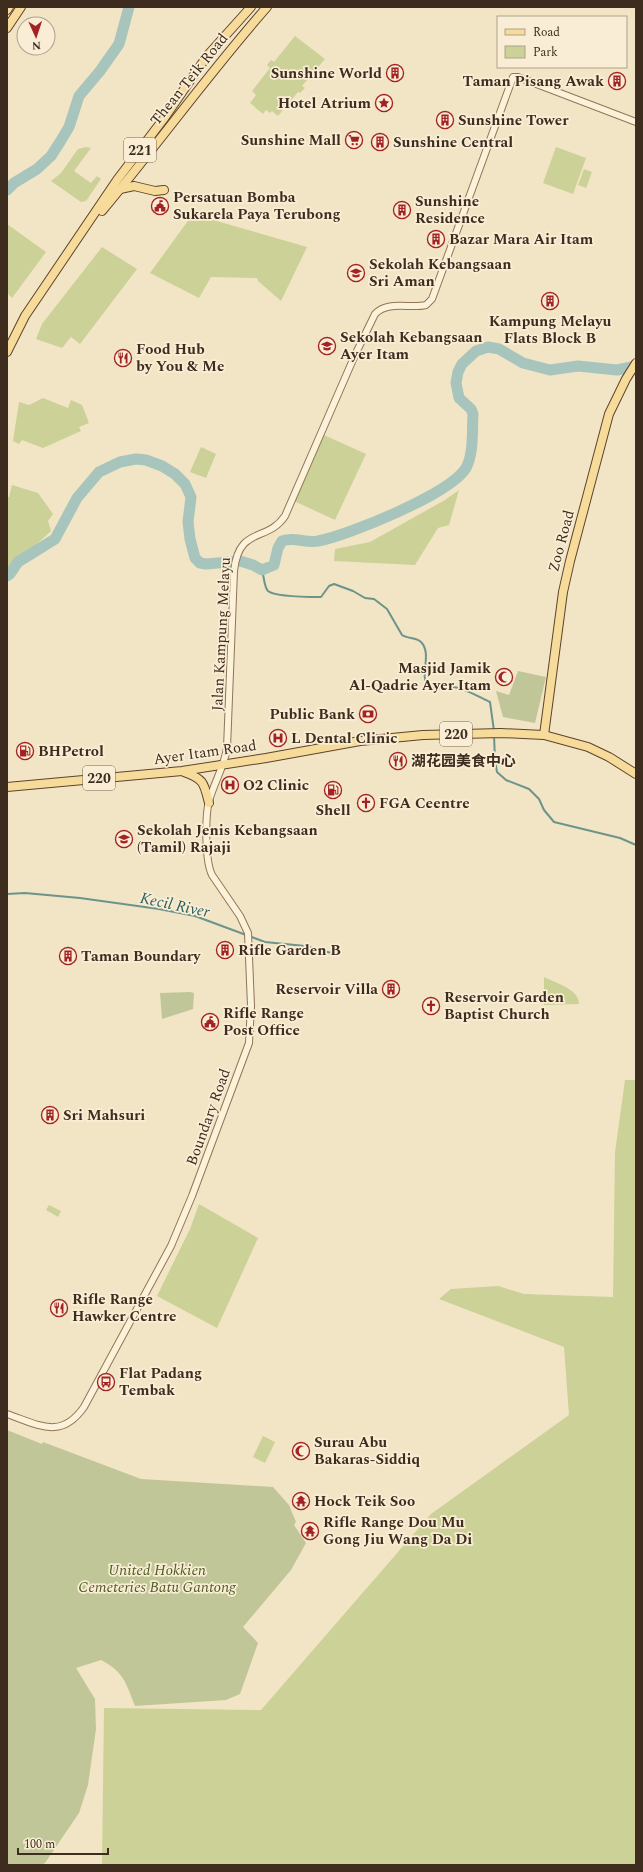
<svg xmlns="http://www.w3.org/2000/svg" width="643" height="1872" viewBox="0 0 643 1872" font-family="Spectral,'Noto Sans SC',serif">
	<rect width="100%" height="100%" fill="#f2e5c5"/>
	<g fill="#cbd197">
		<path d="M295,36l30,23 -23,27 3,2 -5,5 -2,-1 -20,24 -6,-5 -2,2 -4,-3 -3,4 -13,-11 6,-8 -4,-4 18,-23 -3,-3 4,-5 3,2z"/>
		<path d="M86,147l5,1 -17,23 17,12 6,-7 4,3 -15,22 -5,1 -30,-21 10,-8 17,-24z"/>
		<path d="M556,147l30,11 -13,36 -30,-11z"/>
		<path d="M584,169l8,3 -6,16 -8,-3z"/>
		<path d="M199,216l108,31 -26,54 -23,-20 -1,-3 -46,-1 -12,21 -49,-25 40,-55z"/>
		<path d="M7,224l39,28 -34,46 -5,-5z"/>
		<path d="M102,247l35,22 -57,75 -9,-7 -9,11 -26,-9 6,-15z"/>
		<path d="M43,398l25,10 3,-8 11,5 7,18 -10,4 2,4 -38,17 -21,-8 -3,4 -6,-3 6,-39 10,3z"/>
		<path d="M324,435l42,19 -31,66 -41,-19z"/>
		<path d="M201,447l15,7 -10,24 -16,-6z"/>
		<path d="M12,485l26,8 15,21 -5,7 3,10 -23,21 -13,7 -8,11v-73h2z"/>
		<path d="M459,490l-10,35 -11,3 -23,37 -81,-4 1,-12 35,-7 75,-42z"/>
		<path d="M544,977c12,6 35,12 35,27l-35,1z"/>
		<path d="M625,1080h11v785h-534l2,-157 157,2 170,-196 138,-99 -5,-68 -125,-48 12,-10 47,-3 26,8 89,3 2,-145z"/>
		<path d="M199,1204l59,34 -41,90 -60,-32 33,-67z"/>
		<path d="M49,1205l12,6 -3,6 -12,-7z"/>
		<path d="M263,1436l12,6 -10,21 -12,-6z"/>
	</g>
	<g fill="#c0c697">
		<path d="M518,671l28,6 -11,46 -32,-6 -7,-26 13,4z"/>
		<path d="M190,992l4,1 -1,16 -31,10 -2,-26z"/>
		<path d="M7,1430l35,14 1,-2 98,37 132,8 16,18 7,17 -2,3 12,18 -15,27 -48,57 15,16 -18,51 -14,6 -91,6c-9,-23 -11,-34 -34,-46l-25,8 19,31 1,30 -8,56 -9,28 -34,50 -4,2h-34z"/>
	</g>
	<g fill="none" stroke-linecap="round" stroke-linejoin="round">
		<g stroke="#6c948b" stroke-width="2">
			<path d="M262,570c2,6 2,17 6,21 7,6 43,6 53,6l8,-11 5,-2 19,7 12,7 9,1 13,10 15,26c6,4 14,2 19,7 12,12 -3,36 8,44 7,5 16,1 24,1 9,0 28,11 37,15l4,29"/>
			<path d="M494,735l1,25 2,12 9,8 23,9 10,10 5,11 10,12 66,16 16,7"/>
			<path d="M7,894l18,-1 55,5 79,11 36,7 70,26 40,4 30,8"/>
		</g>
		<g stroke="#a7c5bc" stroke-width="11">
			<path d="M7,190l7,-7 23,-14 14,-13 9,-14 9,-15 10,-31 21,-25 19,-27 10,-37"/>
			<path d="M7,576l3,-2 8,-12 37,-23 22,-41 22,-26 21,-10 16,-3 10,1 16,6 13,8 10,10 6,13 -3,25 2,17 5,19 5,5 6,1 34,-3 13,4 9,5 12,-5 4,-17 4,-7c14,-5 23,3 36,0 31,-6 132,-47 148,-73 8,-15 6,-38 7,-54l-2,-5 -12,-11 -3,-15 2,-11 4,-8 14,-13 12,-4 11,2 24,14 27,7 28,-4 39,4 19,-4"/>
		</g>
		<g stroke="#8f7659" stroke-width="8">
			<path id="minor" d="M7,1414c32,11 54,26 77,-7l87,-161 21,-50 57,-153 2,-37 -3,-73 -8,-17 -28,-41c-7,-14 -7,-58 -3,-74 5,-18 15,-34 18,-53l7,-177c5,-46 33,-28 51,-55l70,-161 20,-41c13,-14 35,-5 51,-9l6,-6 81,-222h5l118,45"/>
		</g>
		<g stroke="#5d432d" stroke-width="10">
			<g id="major">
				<path d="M7,10l2,-3"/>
				<path d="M7,28l14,-21"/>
				<path d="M120,189l14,-3 21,5 9,-1"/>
				<path d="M102,211c56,-67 107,-138 165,-204"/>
				<path d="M7,352l18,-36 92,-136 48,-63 42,-61 44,-49"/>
				<path d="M544,735l19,-143 7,-31 39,-147 17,-35 10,-16"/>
				<path d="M184,772c20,7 20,11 25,31"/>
				<path d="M7,787l175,-16 84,-13 94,-17 63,-6 78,-2 43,2 44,12 21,10 27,17"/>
			</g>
		</g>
		<use href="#minor" stroke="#fcf1d9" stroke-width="6"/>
		<use href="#major" stroke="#f7db9a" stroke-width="8"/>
	</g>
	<defs>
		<g id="building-ring" transform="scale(0.9)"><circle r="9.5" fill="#f9eed5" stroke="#a32324" stroke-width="1.5"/><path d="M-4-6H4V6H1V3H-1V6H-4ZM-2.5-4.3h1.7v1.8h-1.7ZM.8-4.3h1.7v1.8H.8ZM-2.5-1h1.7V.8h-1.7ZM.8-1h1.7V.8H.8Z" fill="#a32324"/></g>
		<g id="sight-ring" transform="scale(0.9)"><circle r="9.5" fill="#f9eed5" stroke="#a32324" stroke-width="1.5"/><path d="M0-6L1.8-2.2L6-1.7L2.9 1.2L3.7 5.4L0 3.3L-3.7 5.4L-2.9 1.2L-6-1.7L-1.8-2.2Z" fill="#a32324"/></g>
		<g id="supermarket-ring" transform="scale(0.9)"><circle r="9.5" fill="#f9eed5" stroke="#a32324" stroke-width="1.5"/><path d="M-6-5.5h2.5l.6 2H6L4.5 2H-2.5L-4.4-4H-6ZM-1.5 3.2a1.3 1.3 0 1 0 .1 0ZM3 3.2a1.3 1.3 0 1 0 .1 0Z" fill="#a32324"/></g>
		<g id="civic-ring" transform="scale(0.9)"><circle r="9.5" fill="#f9eed5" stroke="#a32324" stroke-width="1.5"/><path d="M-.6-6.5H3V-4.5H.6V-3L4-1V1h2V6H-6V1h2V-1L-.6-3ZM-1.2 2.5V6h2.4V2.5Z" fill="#a32324"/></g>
		<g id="school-ring" transform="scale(0.9)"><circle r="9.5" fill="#f9eed5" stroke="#a32324" stroke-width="1.5"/><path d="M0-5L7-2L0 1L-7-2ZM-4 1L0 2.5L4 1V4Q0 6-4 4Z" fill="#a32324"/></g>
		<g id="restaurant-ring" transform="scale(0.9)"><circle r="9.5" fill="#f9eed5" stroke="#a32324" stroke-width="1.5"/><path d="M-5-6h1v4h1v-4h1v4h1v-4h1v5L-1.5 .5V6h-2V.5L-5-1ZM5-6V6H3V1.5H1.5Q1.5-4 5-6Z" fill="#a32324"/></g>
		<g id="mosque-ring" transform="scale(0.9)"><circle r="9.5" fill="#f9eed5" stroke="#a32324" stroke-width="1.5"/><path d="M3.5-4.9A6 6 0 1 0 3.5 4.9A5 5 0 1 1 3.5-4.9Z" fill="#a32324"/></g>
		<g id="bank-ring" transform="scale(0.9)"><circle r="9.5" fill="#f9eed5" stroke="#a32324" stroke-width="1.5"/><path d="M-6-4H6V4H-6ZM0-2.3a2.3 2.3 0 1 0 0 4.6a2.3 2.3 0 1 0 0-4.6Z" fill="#a32324"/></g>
		<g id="hospital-ring" transform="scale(0.9)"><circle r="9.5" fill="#f9eed5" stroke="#a32324" stroke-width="1.5"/><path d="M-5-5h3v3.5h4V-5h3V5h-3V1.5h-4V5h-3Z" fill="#a32324"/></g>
		<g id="fuel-ring" transform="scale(0.9)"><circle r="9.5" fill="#f9eed5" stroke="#a32324" stroke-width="1.5"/><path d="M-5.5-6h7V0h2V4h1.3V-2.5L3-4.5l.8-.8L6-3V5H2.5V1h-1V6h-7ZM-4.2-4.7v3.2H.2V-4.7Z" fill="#a32324"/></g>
		<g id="church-ring" transform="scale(0.9)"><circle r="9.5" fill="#f9eed5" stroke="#a32324" stroke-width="1.5"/><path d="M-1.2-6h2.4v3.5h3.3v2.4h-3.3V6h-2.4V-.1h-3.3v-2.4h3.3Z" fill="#a32324"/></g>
		<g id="bus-ring" transform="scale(0.9)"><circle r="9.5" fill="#f9eed5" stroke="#a32324" stroke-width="1.5"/><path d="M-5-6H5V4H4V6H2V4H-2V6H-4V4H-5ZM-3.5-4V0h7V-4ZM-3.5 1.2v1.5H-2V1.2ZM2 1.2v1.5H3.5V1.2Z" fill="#a32324"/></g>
		<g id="temple-ring" transform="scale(0.9)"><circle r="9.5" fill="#f9eed5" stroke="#a32324" stroke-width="1.5"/><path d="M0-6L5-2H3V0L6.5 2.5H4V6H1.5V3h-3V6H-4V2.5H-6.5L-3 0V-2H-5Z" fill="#a32324"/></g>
	</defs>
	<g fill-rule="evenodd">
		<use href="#building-ring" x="395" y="73"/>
		<use href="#building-ring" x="617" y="81"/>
		<use href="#sight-ring" x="384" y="103"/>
		<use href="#building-ring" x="445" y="120"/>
		<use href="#supermarket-ring" x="354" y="140"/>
		<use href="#building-ring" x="380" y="142"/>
		<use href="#civic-ring" x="160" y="206"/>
		<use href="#building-ring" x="402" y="210"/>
		<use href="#building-ring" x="436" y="239"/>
		<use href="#school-ring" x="356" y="273"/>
		<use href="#building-ring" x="550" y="301"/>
		<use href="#school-ring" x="327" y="346"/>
		<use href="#restaurant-ring" x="123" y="358"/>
		<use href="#mosque-ring" x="504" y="677"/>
		<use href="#bank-ring" x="368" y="714"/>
		<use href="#hospital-ring" x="278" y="738"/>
		<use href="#fuel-ring" x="25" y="751"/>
		<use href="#restaurant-ring" x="398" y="761"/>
		<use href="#hospital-ring" x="230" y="785"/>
		<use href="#fuel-ring" x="333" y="790"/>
		<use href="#church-ring" x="366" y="803"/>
		<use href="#school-ring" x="124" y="839"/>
		<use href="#building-ring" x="225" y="950"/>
		<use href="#building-ring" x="68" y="956"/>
		<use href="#building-ring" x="391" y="989"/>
		<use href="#church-ring" x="431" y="1006"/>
		<use href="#civic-ring" x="210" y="1022"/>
		<use href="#building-ring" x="50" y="1115"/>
		<use href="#restaurant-ring" x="59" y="1308"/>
		<use href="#bus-ring" x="106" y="1382"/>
		<use href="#mosque-ring" x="301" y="1451"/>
		<use href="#temple-ring" x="301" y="1501"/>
		<use href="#temple-ring" x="310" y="1531"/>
	</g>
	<g text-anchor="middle" stroke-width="3.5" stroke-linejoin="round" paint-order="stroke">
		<g fill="#f9eed5" stroke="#766755" stroke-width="1">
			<rect x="124" y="138" width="32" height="24" rx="3"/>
			<rect x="440" y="722" width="32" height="24" rx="3"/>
			<rect x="83" y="766" width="32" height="24" rx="3"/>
		</g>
		<g font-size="14" font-weight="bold" fill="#3e2d1e">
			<text x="140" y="155">221</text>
			<text x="456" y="739">220</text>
			<text x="99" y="783">220</text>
		</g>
		<g font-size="15" font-weight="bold" fill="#3e2d1e" stroke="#f9eed5" text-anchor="start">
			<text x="382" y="78" text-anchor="end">Sunshine World</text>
			<text x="604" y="86" text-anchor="end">Taman Pisang Awak</text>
			<text x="371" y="108" text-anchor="end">Hotel Atrium</text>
			<text x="458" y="125">Sunshine Tower</text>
			<text x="341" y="145" text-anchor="end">Sunshine Mall</text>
			<text x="393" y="147">Sunshine Central</text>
			<text x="173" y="202">Persatuan Bomba<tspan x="173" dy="17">Sukarela Paya Terubong</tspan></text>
			<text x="415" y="206">Sunshine<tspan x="415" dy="17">Residence</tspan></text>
			<text x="449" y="244">Bazar Mara Air Itam</text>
			<text x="369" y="269">Sekolah Kebangsaan<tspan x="369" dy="17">Sri Aman</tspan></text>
			<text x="550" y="326" text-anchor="middle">Kampung Melayu<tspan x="550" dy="17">Flats Block B</tspan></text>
			<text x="340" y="342">Sekolah Kebangsaan<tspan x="340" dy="17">Ayer Itam</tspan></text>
			<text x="136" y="354">Food Hub<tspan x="136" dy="17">by You &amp; Me</tspan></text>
			<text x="491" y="673" text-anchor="end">Masjid Jamik<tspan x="491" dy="17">Al-Qadrie Ayer Itam</tspan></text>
			<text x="355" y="719" text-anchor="end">Public Bank</text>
			<text x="291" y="743">L Dental Clinic</text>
			<text x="38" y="756">BHPetrol</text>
			<text x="411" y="766">湖花园美食中心</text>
			<text x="243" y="790">O2 Clinic</text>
			<text x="379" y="808">FGA Ceentre</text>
			<text x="333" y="815" text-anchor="middle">Shell</text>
			<text x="137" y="835">Sekolah Jenis Kebangsaan<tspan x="137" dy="17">(Tamil) Rajaji</tspan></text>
			<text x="238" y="955">Rifle Garden B</text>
			<text x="81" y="961">Taman Boundary</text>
			<text x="378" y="994" text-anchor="end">Reservoir Villa</text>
			<text x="444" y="1002">Reservoir Garden<tspan x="444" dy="17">Baptist Church</tspan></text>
			<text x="223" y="1018">Rifle Range<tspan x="223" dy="17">Post Office</tspan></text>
			<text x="63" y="1120">Sri Mahsuri</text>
			<text x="72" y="1304">Rifle Range<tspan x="72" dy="17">Hawker Centre</tspan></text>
			<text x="119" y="1378">Flat Padang<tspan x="119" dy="17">Tembak</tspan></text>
			<text x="314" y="1447">Surau Abu<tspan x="314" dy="17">Bakaras-Siddiq</tspan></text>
			<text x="314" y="1506">Hock Teik Soo</text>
			<text x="323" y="1527">Rifle Range Dou Mu<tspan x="323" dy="17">Gong Jiu Wang Da Di</tspan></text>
		</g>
		<g font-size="15" fill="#3e2d1e" stroke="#f9eed5">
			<text transform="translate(189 79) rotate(-51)" y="5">Thean Teik Road</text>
			<text transform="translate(561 541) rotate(-75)" y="5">Zoo Road</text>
			<text transform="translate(221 634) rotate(-87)" y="5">Jalan Kampung Melayu</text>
			<text transform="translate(205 752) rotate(-8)" y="5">Ayer Itam Road</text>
			<text transform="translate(208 1117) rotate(-70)" y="5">Boundary Road</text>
		</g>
		<g font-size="15" font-style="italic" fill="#4e5c23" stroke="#f9eed5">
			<text x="157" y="1575">United Hokkien<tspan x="157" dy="17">Cemeteries Batu Gantong</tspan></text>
		</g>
		<g font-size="16" font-style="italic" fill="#2c5f5c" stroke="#f9eed5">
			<text transform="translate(175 904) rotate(12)" y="6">Kecil River</text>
		</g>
	</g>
	<rect width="643" height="1872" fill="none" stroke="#3e2d1e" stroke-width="16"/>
	<rect x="497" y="16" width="130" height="52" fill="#f9eed5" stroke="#aea18c"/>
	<rect x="505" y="29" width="20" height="6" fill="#f7db9a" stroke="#aea18c"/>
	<text x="533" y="36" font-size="12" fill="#3e2d1e">Road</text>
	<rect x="505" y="46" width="20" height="12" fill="#cbd197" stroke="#aea18c"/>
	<text x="533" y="56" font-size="12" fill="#3e2d1e">Park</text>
	<g transform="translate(36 36) rotate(177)"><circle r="19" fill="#f9eed5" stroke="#aea18c"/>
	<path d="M0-3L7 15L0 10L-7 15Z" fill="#a32324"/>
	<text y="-6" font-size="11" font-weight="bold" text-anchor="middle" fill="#3e2d1e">N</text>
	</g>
	<path d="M18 1848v6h90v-6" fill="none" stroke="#3e2d1e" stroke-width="2"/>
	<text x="24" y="1848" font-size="12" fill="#3e2d1e" stroke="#f9eed5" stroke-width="3" paint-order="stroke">100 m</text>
</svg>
